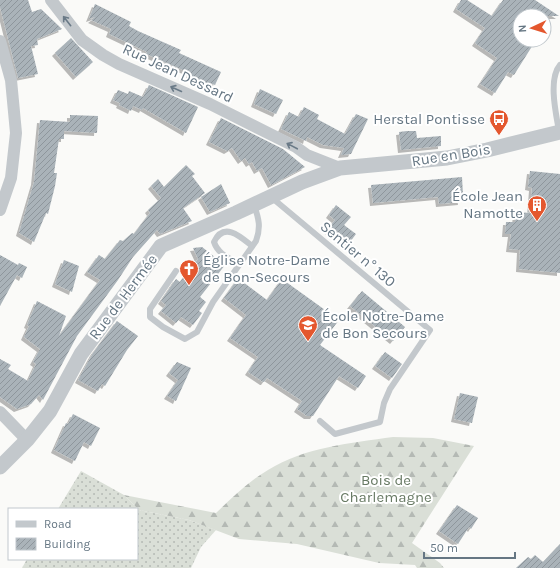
<svg xmlns="http://www.w3.org/2000/svg" width="560" height="568" viewBox="0 0 560 568" font-family="Karla,sans-serif">
	<defs>
		<pattern id="grass-dots" width="8" height="8" patternUnits="userSpaceOnUse"><rect width="8" height="8" fill="#dadfd7"/><path d="M2 2h.1M6 6h.1" fill="none" stroke="#b4b9b4" stroke-width="1.8" stroke-linecap="round"/></pattern>
		<pattern id="forest-firs" width="22" height="20" patternUnits="userSpaceOnUse"><rect width="22" height="20" fill="#dadfd7"/><path d="M5 1l3.5 6h-7zM16 11l3.5 6h-7z" fill="#b4b9b4"/></pattern>
		<pattern id="building-hatch" width="6" height="6" patternUnits="userSpaceOnUse"><rect width="6" height="6" fill="#aab3b9"/><path d="M-1 1l2-2M0 6l6-6M5 7l2-2" fill="none" stroke="#8e969c"/></pattern>
		<filter id="shadow"><feDropShadow dx="-3" dy="3" stdDeviation="0" flood-color="#0004"/></filter>
	</defs>
	<rect width="100%" height="100%" fill="#fafaf8"/>
	<path fill="url(#grass-dots)" d="M81,471l43,24 15,15 50,10 27,10 -15,17 -10,21h-169l5,-9h110v-50h-79z"/>
	<path fill="url(#forest-firs)" d="M393,437l40,1 41,8 -62,97 28,20 4,5h-27l-2,-3 -36,-2 -82,-19 -58,-5 -50,-19 -50,-10 -15,-15 92,18c16,-15 33,-32 52,-43 37,-23 83,-27 125,-33z"/>
	<g fill="url(#building-hatch)" filter="url(#shadow)">
		<path d="M0,0h28l4,12 9,-3 21,20 -25,10 1,6 -7,1 7,28 -20,4 -18,-71z"/>
		<path d="M461,0h6l25,16 11,-16h32l24,16h-39v24h16l-22,35 -6,-3 -13,21 -15,-9 17,-26 -22,-15 10,-15 -29,-19z"/>
		<path d="M95,4l36,18 -2,4 9,5 43,19 -2,3 42,19 -6,13 -5,-2 -1,1 -20,-9 1,-2 -44,-19 1,-2 -38,-18 2,-5 -20,-9 4,-3 -6,2z"/>
		<path d="M71,38l22,24 -17,15 -21,-24z"/>
		<path d="M149,85l49,22 -12,26 -43,-25 -1,2 -9,-4 -2,5 -12,-6 1,-2 -7,-3 5,-10 10,4 1,-3 14,6z"/>
		<path d="M260,89l23,11 -7,14 -22,-10z"/>
		<path d="M304,107l15,8 -2,4 28,15 11,-20 12,5 -17,35 -10,1 3,-7 -21,-3 -16,-8 -1,4 -25,-12 8,-17 10,5z"/>
		<path d="M70,115l28,1 -1,17 -33,-2v8h-5l-5,34h3l-2,13 -7,28 -2,-1 -12,29 -15,-9 15,-51 6,-62 30,2z"/>
		<path d="M221,118l62,31 22,18 -34,18 -9,-17 -5,3 -5,-9 -3,2 -4,-6 -4,3 -9,-13 -5,3 -18,-9z"/>
		<path d="M407,131h9l1,7 24,-2v10l-40,4 -2,-18z"/>
		<path d="M186,165l9,9 -3,2 13,17 -22,15 9,13 -32,13 -3,-4 -24,27 -15,23 -41,56 -34,64 -4,-5 -8,9 -14,5 -17,-12v-38l11,6 -3,4 20,12 8,-17 -3,-2 7,-13 -16,-12 5,-11 -2,-1 10,-24 29,15 -7,20 41,-56 -13,-8 12,-17 6,4 15,-19 3,1 9,-8 2,1 16,-21 -2,-3 13,-12 -10,-12 7,-7 6,8z"/>
		<path d="M530,171l30,3v99l-41,-4 1,-19 -11,-1 2,-15h-6l1,-12h9l1,-10 14,1 2,-25 -4,-1z"/>
		<path d="M462,177l1,18h-3l1,7 -22,2 -1,-7 -65,6 -2,-18z"/>
		<path d="M221,184l9,19 -20,9 -9,-15z"/>
		<path d="M336,205l15,12 -7,8 12,9 -9,12 -20,-16 8,-10 -6,-5z"/>
		<path d="M202,247l23,18 -25,32 6,5 -7,9 3,2 -9,12 -12,-8 -5,6 -15,-12 5,-6 -5,-4 15,-22 4,3 18,-23 -5,-11z"/>
		<path d="M0,255l18,10 1,-2 8,4 -5,11 -5,-3 -17,31z"/>
		<path d="M64,260l15,6 -7,26 -17,-8z"/>
		<path d="M282,279l57,41 -19,25 46,31 -8,12 -19,-12 -26,40h-6l-10,-7 5,-8 -35,-23 -3,4h-1l-15,-10 10,-15 -28,-19 16,-23 -22,-17 13,-18 5,4 1,-2 24,18z"/>
		<path d="M362,291l43,36 -12,14 -43,-35z"/>
		<path d="M117,321l21,15 -11,14 -22,36 -3,-2 -4,7 -20,-11 15,-27z"/>
		<path d="M385,352l17,12 -10,14 -17,-12z"/>
		<path d="M177,362l14,6 -15,33 -9,-5 11,-16 -9,-7z"/>
		<path d="M460,393l18,4 -6,26 -18,-4z"/>
		<path d="M73,414l27,14 -9,18 -7,-4 -9,19 -21,-11 12,-27 2,1z"/>
		<path d="M457,505l21,13 -7,11 -2,-2 -11,17 -19,-13z"/>
		<path d="M560,544v24h-44l12,-11 3,2 4,-4 8,7z"/>
	</g>
	<g fill="none" stroke-linecap="round" stroke-linejoin="round">
		<g stroke="#c3c8cc" stroke-width="6">
			<path d="M559,131c-3,-17 -11,-52 1,-66"/>
			<path d="M271,197l159,133 -40,59 -6,14 -4,19 -45,12 -15,-13"/>
			<path d="M239,264c-10,-6 -21,-10 -25,-22 10,-21 27,-5 38,4"/>
			<path d="M176,271l-26,38v8l13,10 22,12 12,-7 16,-30 43,-61c5,-14 3,-22 -2,-36"/>
		</g>
		<g stroke="#c3c8cc" stroke-width="12">
			<path d="M51,0l31,40 21,15 16,9 91,40 86,43 11,8 33,13"/>
			<path d="M0,41l11,39 5,53 -5,45 -11,32"/>
			<path d="M0,412l27,28"/>
		</g>
		<path stroke="#c3c8cc" stroke-width="15" d="M0,467l27,-27 23,-29 31,-57 80,-108 75,-33 66,-31 38,-14 107,-10 40,-8 73,-18"/>
	</g>
	<defs><path id="oneway-shaft" d="M-6 0H5M1.5-3L5.5 0L1.5 3" fill="none" stroke-width="1.6" stroke-linecap="round" stroke-linejoin="round"/></defs>
	<g stroke="#6a7a87">
		<use href="#oneway-shaft" transform="translate(67 21) rotate(-128)"/>
		<use href="#oneway-shaft" transform="translate(176 89) rotate(-156)"/>
		<use href="#oneway-shaft" transform="translate(292 146) rotate(-152)"/>
	</g>
	<defs>
		<g id="bus-pin" transform="scale(1)"><path d="M0 17L-7.5 6A9.5 9.5 0 1 1 7.5 6Z" fill="#e4572e" stroke="#fff"/><path d="M-5-6H5V4H4V6H2V4H-2V6H-4V4H-5ZM-3.5-4V0h7V-4ZM-3.5 1.2v1.5H-2V1.2ZM2 1.2v1.5H3.5V1.2Z" fill="#fff"/></g>
		<g id="building-pin" transform="scale(1)"><path d="M0 17L-7.5 6A9.5 9.5 0 1 1 7.5 6Z" fill="#e4572e" stroke="#fff"/><path d="M-4-6H4V6H1V3H-1V6H-4ZM-2.5-4.3h1.7v1.8h-1.7ZM.8-4.3h1.7v1.8H.8ZM-2.5-1h1.7V.8h-1.7ZM.8-1h1.7V.8H.8Z" fill="#fff"/></g>
		<g id="church-pin" transform="scale(1)"><path d="M0 17L-7.5 6A9.5 9.5 0 1 1 7.5 6Z" fill="#e4572e" stroke="#fff"/><path d="M-1.2-6h2.4v3.5h3.3v2.4h-3.3V6h-2.4V-.1h-3.3v-2.4h3.3Z" fill="#fff"/></g>
		<g id="school-pin" transform="scale(1)"><path d="M0 17L-7.5 6A9.5 9.5 0 1 1 7.5 6Z" fill="#e4572e" stroke="#fff"/><path d="M0-5L7-2L0 1L-7-2ZM-4 1L0 2.5L4 1V4Q0 6-4 4Z" fill="#fff"/></g>
	</defs>
	<g fill-rule="evenodd">
		<use href="#bus-pin" x="499" y="119"/>
		<use href="#building-pin" x="537" y="205"/>
		<use href="#church-pin" x="189" y="269"/>
		<use href="#school-pin" x="308" y="325"/>
	</g>
	<g text-anchor="middle" stroke-width="4" stroke-linejoin="round" paint-order="stroke">
		<g font-size="15" fill="#657683" stroke="#fff">
			<text transform="translate(178 73) rotate(25)" y="5">Rue Jean Dessard</text>
			<text transform="translate(451 155) rotate(-9)" y="5">Rue en Bois</text>
			<text transform="translate(358 254) rotate(40)" y="5">Sentier n° 130</text>
			<text transform="translate(123 297) rotate(-53)" y="5">Rue de Hermée</text>
		</g>
		<g font-size="15" fill="#657683" stroke="#fff" text-anchor="end">
			<text x="485" y="124">Herstal Pontisse</text>
			<text x="523" y="201">École Jean<tspan x="523" dy="17">Namotte</tspan></text>
			<text x="203" y="265" text-anchor="start">Église Notre-Dame<tspan x="203" dy="17">de Bon-Secours</tspan></text>
			<text x="322" y="321" text-anchor="start">École Notre-Dame<tspan x="322" dy="17">de Bon Secours</tspan></text>
		</g>
		<g font-size="15" fill="#687a64" stroke="#fff">
			<text x="386" y="485">Bois de<tspan x="386" dy="17">Charlemagne</tspan></text>
		</g>
	</g>
	<rect x="8" y="508" width="130" height="52" fill="#ffffff" stroke="#c1c8cd"/>
	<rect x="16" y="521" width="20" height="6" fill="#c3c8cc" stroke="#c1c8cd"/>
	<text x="44" y="528" font-size="12" fill="#657683">Road</text>
	<rect x="16" y="538" width="20" height="12" fill="url(#building-hatch)" stroke="#c1c8cd"/>
	<text x="44" y="548" font-size="12" fill="#657683">Building</text>
	<g transform="translate(532 28) rotate(266)"><circle r="19" fill="#ffffff" stroke="#c1c8cd"/>
	<path d="M0-3L7 15L0 10L-7 15Z" fill="#e4572e"/>
	<text y="-6" font-size="11" font-weight="bold" text-anchor="middle" fill="#657683">N</text>
	</g>
	<path d="M424 552v6h91v-6" fill="none" stroke="#657683" stroke-width="2"/>
	<text x="430" y="552" font-size="12" fill="#657683" stroke="#ffffff" stroke-width="3" paint-order="stroke">50 m</text>
</svg>
